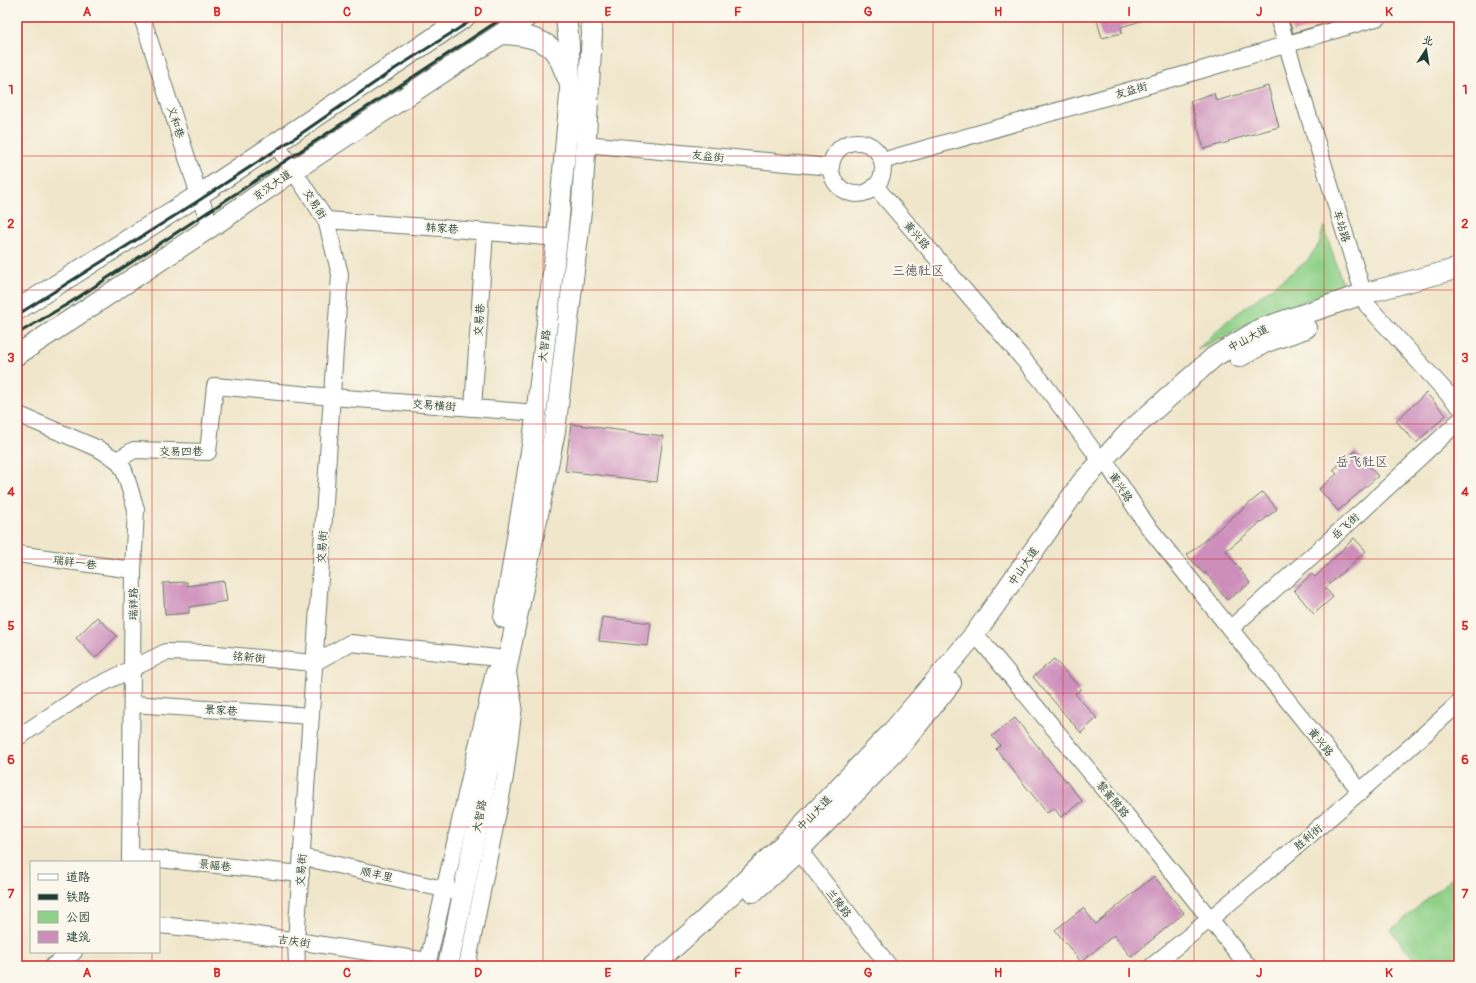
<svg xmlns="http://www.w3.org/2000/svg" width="1476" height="983" viewBox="0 0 1476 983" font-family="Pangolin,'LXGW WenKai TC',sans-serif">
	<rect width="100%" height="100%" fill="#fbf7ec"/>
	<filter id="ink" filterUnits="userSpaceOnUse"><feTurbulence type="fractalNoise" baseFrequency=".025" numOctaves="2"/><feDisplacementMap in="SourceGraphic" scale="8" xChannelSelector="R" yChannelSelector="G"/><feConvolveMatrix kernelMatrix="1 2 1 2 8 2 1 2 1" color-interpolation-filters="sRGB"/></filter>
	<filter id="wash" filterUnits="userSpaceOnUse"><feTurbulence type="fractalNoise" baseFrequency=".012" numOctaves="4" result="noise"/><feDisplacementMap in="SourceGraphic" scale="16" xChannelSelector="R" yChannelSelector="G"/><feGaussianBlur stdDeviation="0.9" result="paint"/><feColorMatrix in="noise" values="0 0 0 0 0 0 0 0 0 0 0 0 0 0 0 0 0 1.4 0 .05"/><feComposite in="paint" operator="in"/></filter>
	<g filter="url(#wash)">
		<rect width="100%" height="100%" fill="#f0e6cb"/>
		<g fill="#8fd189" stroke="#57875e">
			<path d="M1324,226l20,63 -71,22 -76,39 29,-28 81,-61 12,-17z"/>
			<path d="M1459,872v94h-40l-28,-36z"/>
		</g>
		<g id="blocks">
			<g fill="#cd8ebc">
				<path d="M1096,17h48v3l-23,7 1,6 -20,5z"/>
				<path d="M1288,17h52v2l-47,14z"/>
				<path d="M1268,86l11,41 -51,14 1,1 -25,7 -14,-48 24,-8 2,8z"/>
				<path d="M1426,393l20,22 -30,28 -20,-22z"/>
				<path d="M571,424l92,12 -6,46 -92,-11z"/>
				<path d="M1355,451l23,25 -40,35 -19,-22 18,-15 -4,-4z"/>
				<path d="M1263,492l14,17 -51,42 24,32 -23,17 -22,-28 -1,2 -17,-19z"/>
				<path d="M1354,538l12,13 -41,37 8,9 -19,17 -20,-24 18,-16 3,3z"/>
				<path d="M224,581l3,20 -38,6v6l-24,2 -2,-32 24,-1v4z"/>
				<path d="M97,617l20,19 -22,22 -19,-20z"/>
				<path d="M602,617l49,6 -3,23 -49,-5z"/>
				<path d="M1054,659l27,30 -6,5 22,24 -16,15 -48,-56z"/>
				<path d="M1015,718l67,83 -21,16 -7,-9 -7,5 -51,-64 4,-4 -8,-9z"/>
				<path d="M1154,876l30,37 -53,44 -17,-22 -33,27 -26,-32 28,-22 13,16z"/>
			</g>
		</g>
	</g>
	<g filter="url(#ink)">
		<use href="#blocks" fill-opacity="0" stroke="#687869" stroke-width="1"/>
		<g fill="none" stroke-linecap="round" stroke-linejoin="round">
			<g stroke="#687869" stroke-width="18">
				<g id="minor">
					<path d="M142,17l57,178 12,31"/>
					<path d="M1278,17l89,288 92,101"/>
					<circle cx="857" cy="168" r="26"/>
					<path d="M276,144l50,76 14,54 -44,667 1,25"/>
					<path d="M585,144l245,23"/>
					<path d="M882,161l319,-91 178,-53"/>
					<path d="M875,186l166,194 60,81 8,6 37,57 215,268"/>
					<path d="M326,220l116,8 115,10"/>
					<path d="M473,408l12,-176"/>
					<path d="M17,414l82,35 18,11 7,10 12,39 -3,61 -3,292"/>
					<path d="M117,460l17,-10 74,2 7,-66 117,11 205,16"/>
					<path d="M17,554l116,16"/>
					<path d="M1230,629l131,-117 98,-91"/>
					<path d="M974,635l9,8 148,178 117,145"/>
					<path d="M132,704l179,12"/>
					<path d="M17,738l72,-48 77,-38 40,1 108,10 36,-20 148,15"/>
					<path d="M792,841l97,125"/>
					<path d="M130,856l171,18"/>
					<path d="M302,857l150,34"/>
					<path d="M159,925l91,9 178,27"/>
					<path d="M53,966l21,-14"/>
					<path d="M427,966l67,-294"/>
					<path d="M467,966l38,-189 9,-71 -6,-33"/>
					<path d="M1152,966c105,-84 207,-172 307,-263"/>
				</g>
			</g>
			<g stroke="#687869" stroke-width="22">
				<g id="major">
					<path d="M503,34c16,1 38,3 50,16 7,7 10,18 14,27"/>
					<path d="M17,310l188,-119 260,-174"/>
					<path d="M17,355l218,-144 58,-40 234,-154"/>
					<path d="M1239,357l27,-15 40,-14"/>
					<path d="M504,618l30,-185 23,-195 13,-143 -1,-51 -3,-27"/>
					<path d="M753,892l45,-41 100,-102 53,-66"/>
					<path d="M448,966l33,-159 26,-141 48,-235 27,-228 10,-169 -1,-17"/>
					<path d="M653,966l46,-41 91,-87 101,-105 83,-98 108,-153 47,-50 85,-75 46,-28 103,-35 96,-26"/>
				</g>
			</g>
			<use href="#minor" stroke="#fff" stroke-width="16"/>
			<use href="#major" stroke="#fff" stroke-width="20"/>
			<g stroke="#1f3d34" stroke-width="3">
				<path d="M17,315l178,-112 104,-68 97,-67 81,-51"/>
				<path d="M17,334l54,-32 433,-285"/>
			</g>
		</g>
	</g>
	<path fill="none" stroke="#d62828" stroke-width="1" stroke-opacity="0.55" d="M152,17v845M282,17v949M413,17v949M543,17v949M673,17v949M803,17v949M933,17v949M1063,17v949M1194,17v949M1324,17v949M17,156h1442M17,290h1442M17,424h1442M17,559h1442M17,693h1442M17,827h1442M152,952v14"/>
	<g text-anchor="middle" stroke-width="4" stroke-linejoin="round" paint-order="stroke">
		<g font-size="11" fill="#1f3d34" stroke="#fbf7ec">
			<text transform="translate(1131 90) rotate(-16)" y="4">友益街</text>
			<text transform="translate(176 122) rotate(72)" y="4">义和巷</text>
			<text transform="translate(708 156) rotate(6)" y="4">友益街</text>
			<text transform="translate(272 185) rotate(-35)" y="4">京汉大道</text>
			<text transform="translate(315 204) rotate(57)" y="4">交易街</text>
			<text transform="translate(1342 226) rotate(73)" y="4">车站路</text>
			<text transform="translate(442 228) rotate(4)" y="4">韩家巷</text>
			<text transform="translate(917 235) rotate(49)" y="4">黄兴路</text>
			<text transform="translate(479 320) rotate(-86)" y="4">交易巷</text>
			<text transform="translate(1248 338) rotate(-28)" y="4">中山大道</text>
			<text transform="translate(544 346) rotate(-83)" y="4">大智路</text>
			<text transform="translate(434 405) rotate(4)" y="4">交易横街</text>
			<text x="181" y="455">交易四巷</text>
			<text transform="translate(1121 487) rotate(57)" y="4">黄兴路</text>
			<text transform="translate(1345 526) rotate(-42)" y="4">岳飞街</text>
			<text transform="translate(322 547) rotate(-86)" y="4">交易街</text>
			<text transform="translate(75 562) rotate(8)" y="4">瑞祥一巷</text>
			<text transform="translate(1023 566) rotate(-55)" y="4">中山大道</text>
			<text transform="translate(133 604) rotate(-89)" y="4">瑞祥路</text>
			<text transform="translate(249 657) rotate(5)" y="4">铭新街</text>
			<text transform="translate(221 710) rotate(4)" y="4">景家巷</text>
			<text transform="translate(1321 742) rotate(51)" y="4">黄兴路</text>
			<text transform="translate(1113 799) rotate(50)" y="4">黎黄陂路</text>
			<text transform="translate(814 813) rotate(-46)" y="4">中山大道</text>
			<text transform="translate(479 816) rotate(-79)" y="4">大智路</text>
			<text transform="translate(1308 837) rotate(-40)" y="4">胜利街</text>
			<text transform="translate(215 865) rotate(6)" y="4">景福巷</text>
			<text transform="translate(301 870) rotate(-86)" y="4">交易街</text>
			<text transform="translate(377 874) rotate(13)" y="4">顺丰里</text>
			<text transform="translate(839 903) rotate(52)" y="4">兰陵路</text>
			<text transform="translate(294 941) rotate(8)" y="4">吉庆街</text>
		</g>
		<g font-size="13" fill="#5c5964" stroke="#fbf7ec">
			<text x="918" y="275">三德社区</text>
			<text x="1362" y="466">岳飞社区</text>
		</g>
	</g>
	<rect width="1476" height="983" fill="none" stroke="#fbf7ec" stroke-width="44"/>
	<rect x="30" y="861" width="130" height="92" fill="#fbf7ec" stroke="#a3ada2"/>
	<rect x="38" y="874" width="20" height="6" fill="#ffffff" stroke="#a3ada2"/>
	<text x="66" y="881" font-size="12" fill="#1f3d34">道路</text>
	<rect x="38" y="894" width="20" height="6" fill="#1f3d34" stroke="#a3ada2"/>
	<text x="66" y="901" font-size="12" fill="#1f3d34">铁路</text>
	<rect x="38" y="911" width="20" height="12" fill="#8fd189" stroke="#a3ada2"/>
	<text x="66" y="921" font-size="12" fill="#1f3d34">公园</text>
	<rect x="38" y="931" width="20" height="12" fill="#cd8ebc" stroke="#a3ada2"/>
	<text x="66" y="941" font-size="12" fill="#1f3d34">建筑</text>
	<g transform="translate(1426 50) rotate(12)" stroke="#fbf7ec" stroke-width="3" paint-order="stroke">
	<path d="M0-3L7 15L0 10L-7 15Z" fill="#1f3d34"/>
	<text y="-6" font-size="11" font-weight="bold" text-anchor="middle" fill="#1f3d34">北</text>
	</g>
	<rect x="22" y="22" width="1432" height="939" fill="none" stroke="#d62828" stroke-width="1.5"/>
	<g font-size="13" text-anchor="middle" font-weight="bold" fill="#d62828">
		<text x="87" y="16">A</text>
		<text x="217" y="16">B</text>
		<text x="347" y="16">C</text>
		<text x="478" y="16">D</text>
		<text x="608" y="16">E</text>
		<text x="738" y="16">F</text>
		<text x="868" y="16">G</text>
		<text x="998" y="16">H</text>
		<text x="1129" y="16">I</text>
		<text x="1259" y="16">J</text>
		<text x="1389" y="16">K</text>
		<text x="11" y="94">1</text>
		<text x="1465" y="94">1</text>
		<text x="11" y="228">2</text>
		<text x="1465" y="228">2</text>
		<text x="11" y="362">3</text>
		<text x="1465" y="362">3</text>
		<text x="11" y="496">4</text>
		<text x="1465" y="496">4</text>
		<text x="11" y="630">5</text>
		<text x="1465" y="630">5</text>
		<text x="11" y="764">6</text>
		<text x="1465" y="764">6</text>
		<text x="11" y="898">7</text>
		<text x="1465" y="898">7</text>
		<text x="87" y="977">A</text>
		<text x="217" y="977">B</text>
		<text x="347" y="977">C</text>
		<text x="478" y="977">D</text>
		<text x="608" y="977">E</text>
		<text x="738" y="977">F</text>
		<text x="868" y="977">G</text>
		<text x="998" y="977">H</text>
		<text x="1129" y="977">I</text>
		<text x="1259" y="977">J</text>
		<text x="1389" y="977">K</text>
	</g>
</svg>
